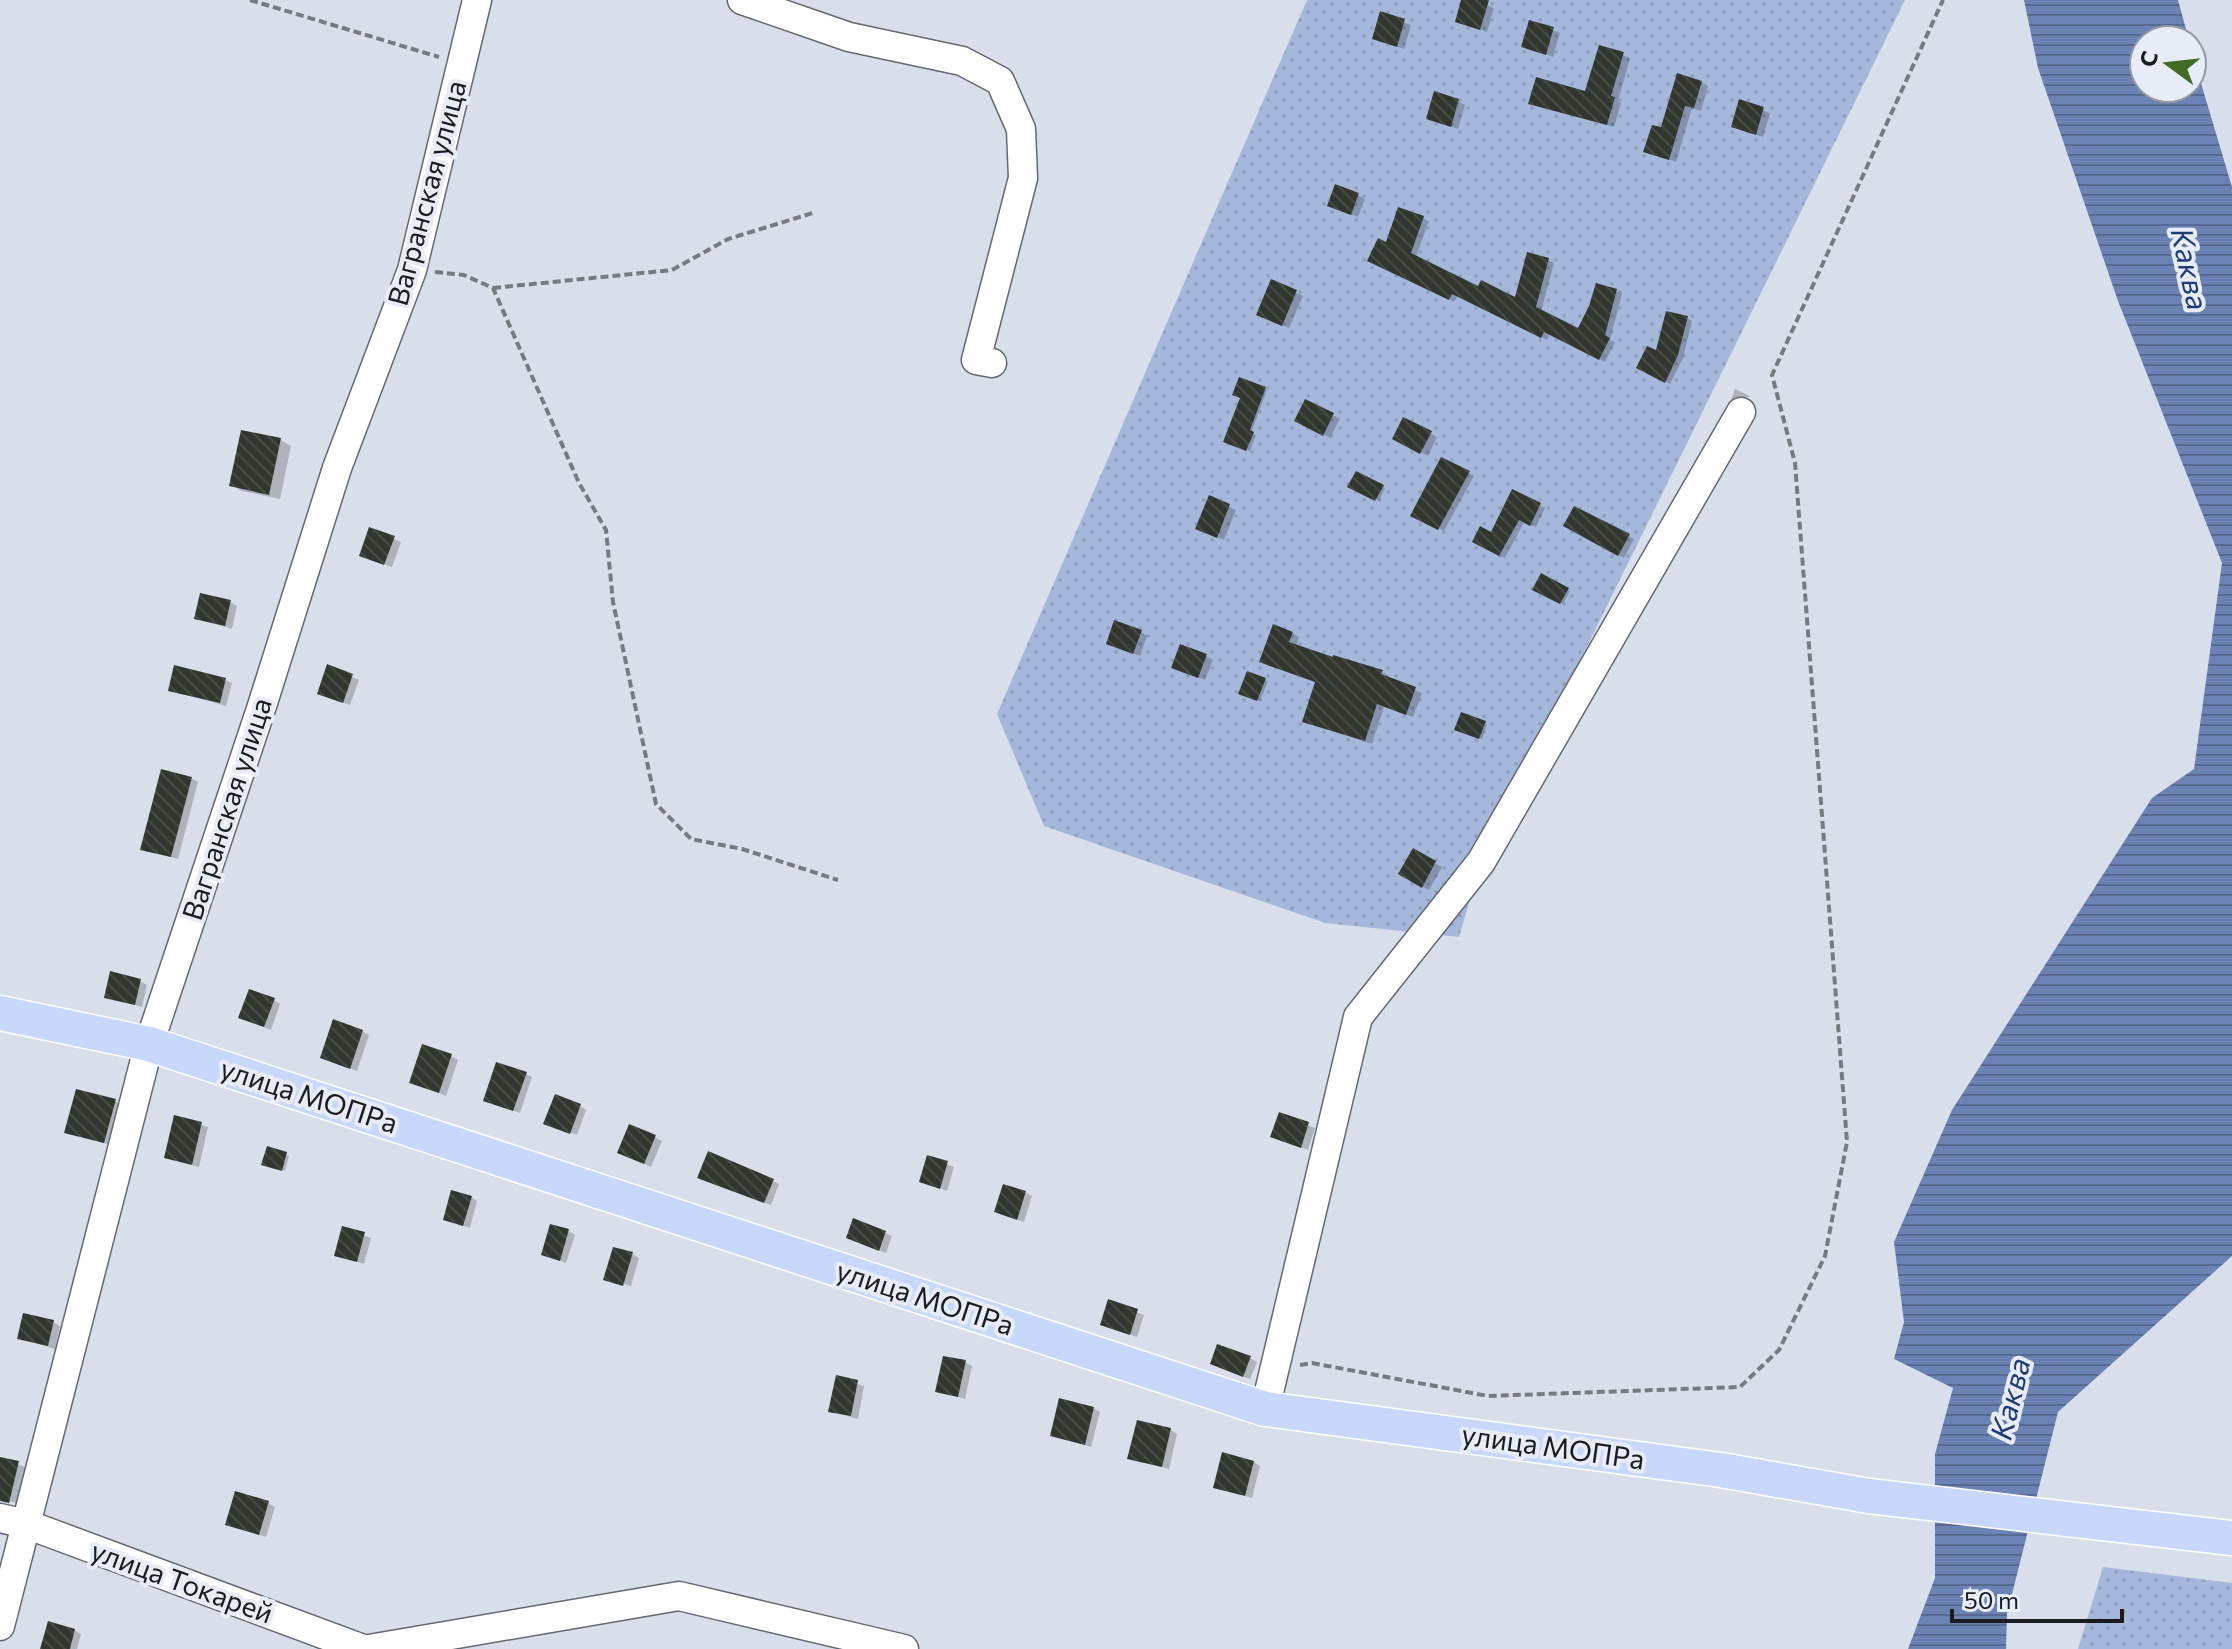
<svg xmlns="http://www.w3.org/2000/svg" width="2232" height="1649" viewBox="0 0 2232 1649" font-family="Commissioner,sans-serif">
	<defs>
		<pattern id="garden-dots" width="8" height="8" patternUnits="userSpaceOnUse" patternTransform="scale(2)"><rect width="8" height="8" fill="#a5b7da"/><path d="M2 2h.1M6 6h.1" fill="none" stroke="#8d9dbb" stroke-width="1.8" stroke-linecap="round"/></pattern>
		<pattern id="water-rules" width="6" height="5" patternUnits="userSpaceOnUse" patternTransform="scale(2)"><rect width="6" height="5" fill="#6a83b4"/><path d="M0 2.5h6" fill="none" stroke="#566a92"/></pattern>
		<pattern id="building-back-hatch" width="6" height="6" patternUnits="userSpaceOnUse" patternTransform="scale(2)"><rect width="6" height="6" fill="#31372f"/><path d="M-1 5l2 2M0 0l6 6M5-1l2 2" fill="none" stroke="#464b44"/></pattern>
	</defs>
	<rect width="100%" height="100%" fill="#d9dfea"/>
	<g fill="url(#garden-dots)">
		<path d="M1307,0h598l-424,862 -22,75 -134,-14 -281,-97 -47,-112z"/>
		<path d="M2103,1567l129,16v66h-154z"/>
	</g>
	<path fill="url(#water-rules)" d="M2024,0h154l11,40h-45v48h48v-35l40,134v1069l-174,156 -51,202 -1,35h-98l27,-71v-124l18,-66 -59,-29 10,-37 -10,-80 58,-132 200,-312 42,-29 28,-206 -104,-262 -80,-233z"/>
	<g fill="#0003">
		<path d="M1463,0h11l20,8 -7,24 -30,-10z"/>
		<path d="M1381,14l30,11 -7,24 -30,-11z"/>
		<path d="M1530,22l30,11 -7,24 -30,-11z"/>
		<path d="M1600,47l30,11 -12,43 3,2 -7,24 -84,-24 56,-9z"/>
		<path d="M1701,82l7,4 -7,25 -9,-3 -16,54 -30,-11z"/>
		<path d="M1458,101l7,4 -7,24 -30,-11z"/>
		<path d="M1740,102l30,11 -7,24 -30,-11z"/>
		<path d="M1358,195l7,4 -7,18 -22,-8z"/>
		<path d="M1400,210l29,11 -13,36 63,32 37,11 32,-40 6,3 -13,49 38,19 37,-40 6,3 -12,46 5,2 -10,20 -55,-28 -3,6 -89,-45 -3,6 -80,-38 12,-18z"/>
		<path d="M1272,282l31,14 -14,32 -24,-10z"/>
		<path d="M1687,318l5,3 -9,37 -13,26 -32,-17 19,-14z"/>
		<path d="M1265,389l2,1 -16,43 5,2 -6,16 -25,-10z"/>
		<path d="M1735,389l13,6 2,2h-13l-8,8z"/>
		<path d="M1306,401l34,18 -10,19 -34,-18z"/>
		<path d="M1404,419l33,18 -9,19 -34,-17z"/>
		<path d="M280,440l11,6 -11,53 -38,-8 -11,-6z"/>
		<path d="M1442,460l32,16 -30,55 -31,-16z"/>
		<path d="M1357,473l28,15 -6,13 -29,-15z"/>
		<path d="M1513,492l32,16 -9,19 -12,-5 -19,36 -31,-17 18,-7z"/>
		<path d="M1210,498l26,12 -12,30 -19,-8z"/>
		<path d="M1575,508l59,31 -10,19 -58,-33z"/>
		<path d="M370,529l31,13 -9,25 -24,-8z"/>
		<path d="M1542,576l28,15 -7,13 -28,-15z"/>
		<path d="M230,602l7,4 -5,23 -36,-11z"/>
		<path d="M1141,632l6,4 -7,20 -25,-9z"/>
		<path d="M1292,633l7,4 -3,9 38,14 1,-3 47,15 7,4 -1,3 34,14 -9,24 -29,-10 -12,37 -68,-23 13,-39 -49,-17z"/>
		<path d="M1206,656l7,4 -8,20 -25,-9z"/>
		<path d="M328,667l31,13 -9,25 -24,-8z"/>
		<path d="M225,680l7,3 -6,23 -56,-16z"/>
		<path d="M1265,680l3,1 -8,20 -17,-6z"/>
		<path d="M1485,723l2,1 -5,15 -23,-8z"/>
		<path d="M191,778l7,4 -20,77 -35,-10z"/>
		<path d="M1413,851l29,16 -13,23 -29,-16z"/>
		<path d="M140,981l7,4 -5,22 -36,-10z"/>
		<path d="M274,1000l6,4 -9,26 -23,-9z"/>
		<path d="M362,1031l7,4 -12,36 -28,-10z"/>
		<path d="M451,1056l7,4 -12,36 -35,-14z"/>
		<path d="M526,1074l6,3 -12,36 -28,-10z"/>
		<path d="M115,1101l7,4 -11,40 -44,-13z"/>
		<path d="M580,1106l6,4 -9,25 -27,-11z"/>
		<path d="M1280,1115l35,13 -7,22 -35,-13z"/>
		<path d="M176,1117l32,10 -9,40 -33,-10z"/>
		<path d="M655,1137l7,4 -11,26 -25,-11z"/>
		<path d="M268,1149l21,7 -4,15 -19,-6z"/>
		<path d="M928,1157l26,10 -7,24 -26,-10z"/>
		<path d="M706,1181h67l6,3 -8,21z"/>
		<path d="M1025,1192l7,4 -8,26 -28,-10z"/>
		<path d="M471,1197l6,4 -7,27 -25,-9z"/>
		<path d="M344,1228l27,10 -7,26 -28,-9z"/>
		<path d="M568,1231l7,4 -9,28 -23,-9z"/>
		<path d="M885,1233l7,3 -6,17 -31,-12z"/>
		<path d="M632,1254l7,4 -8,28 -21,-6z"/>
		<path d="M1110,1302l34,13 -7,22 -28,-9z"/>
		<path d="M53,1322l7,4 -5,23 -36,-11z"/>
		<path d="M1250,1358l7,4 -7,17 -31,-12z"/>
		<path d="M965,1362l7,4 -7,33 -28,-8z"/>
		<path d="M837,1378l27,8 -6,33 -28,-8z"/>
		<path d="M1093,1408l7,4 -9,35 -39,-12z"/>
		<path d="M1171,1430l6,4 -8,35 -40,-11z"/>
		<path d="M0,1459l25,8 -8,36 -17,-4z"/>
		<path d="M1254,1462l6,4 -8,32 -36,-11z"/>
		<path d="M268,1503l7,4 -9,30 -38,-13z"/>
		<path d="M74,1630l7,4 -4,15h-35z"/>
	</g>
	<g fill="url(#building-back-hatch)">
		<path d="M1461,0h28l-9,30 -25,-8z"/>
		<path d="M1380,11l25,8 -8,28 -25,-8z"/>
		<path d="M1529,20l25,7 -8,28 -25,-8z"/>
		<path d="M1599,45l25,7 -13,44 4,1 -8,28 -79,-21 8,-27 49,14z"/>
		<path d="M1677,73l25,8 -8,27 -9,-2 -16,54 -26,-8 9,-27 9,2z"/>
		<path d="M1434,91l25,8 -8,28 -25,-8z"/>
		<path d="M1739,99l25,8 -8,28 -25,-8z"/>
		<path d="M1335,184l24,9 -8,22 -24,-9z"/>
		<path d="M1398,207l26,9 -13,37 67,33 3,-6 34,17 12,-45 22,6 -13,49 42,21 11,-22 7,-23 21,6 -12,46 5,3 -11,22 -55,-28 -3,6 -89,-44 -3,6 -82,-39 11,-23 8,4z"/>
		<path d="M1271,279l26,11 -15,36 -26,-11z"/>
		<path d="M1666,311l22,5 -10,39 -13,28 -29,-15 11,-22 9,4z"/>
		<path d="M1239,377l27,10 -16,43 4,2 -8,19 -23,-9 17,-44 -8,-3z"/>
		<path d="M1305,399l29,14 -11,23 -29,-15z"/>
		<path d="M1403,417l29,14 -12,23 -28,-15z"/>
		<path d="M241,430l40,8 -12,57 -40,-9z"/>
		<path d="M1441,457l29,14 -32,59 -28,-14z"/>
		<path d="M1356,471l28,14 -9,16 -28,-14z"/>
		<path d="M1512,489l29,14 -11,23 -11,-6 -20,36 -27,-14 8,-16 11,6z"/>
		<path d="M1209,495l21,9 -13,34 -22,-9z"/>
		<path d="M1574,506l56,28 -12,22 -55,-30z"/>
		<path d="M369,527l26,9 -11,29 -25,-9z"/>
		<path d="M1541,573l28,15 -9,16 -28,-14z"/>
		<path d="M200,593l31,7 -6,26 -31,-7z"/>
		<path d="M1114,620l28,10 -9,24 -27,-10z"/>
		<path d="M1273,624l20,8 -4,10 44,15v-2l50,15 -2,4 35,13 -10,28 -29,-11 -12,37 -63,-19 13,-40 -56,-20z"/>
		<path d="M1180,644l27,10 -9,24 -27,-10z"/>
		<path d="M327,664l26,10 -10,29 -26,-9z"/>
		<path d="M174,665l52,13 -6,25 -52,-12z"/>
		<path d="M1247,671l19,7 -9,23 -19,-7z"/>
		<path d="M1461,712l25,9 -7,18 -25,-9z"/>
		<path d="M161,769l31,8 -21,80 -31,-7z"/>
		<path d="M1413,848l23,13 -14,27 -24,-14z"/>
		<path d="M110,971l31,8 -6,26 -31,-7z"/>
		<path d="M249,989l26,9 -11,29 -26,-9z"/>
		<path d="M333,1019l30,11 -13,39 -30,-11z"/>
		<path d="M422,1044l30,10 -13,39 -30,-10z"/>
		<path d="M496,1062l31,10 -14,39 -30,-10z"/>
		<path d="M76,1089l40,10 -12,44 -40,-10z"/>
		<path d="M555,1094l26,10 -11,30 -27,-10z"/>
		<path d="M1279,1112l30,10 -8,26 -31,-11z"/>
		<path d="M174,1115l28,7 -10,43 -28,-7z"/>
		<path d="M629,1124l27,11 -12,29 -27,-11z"/>
		<path d="M267,1146l20,6 -5,19 -21,-6z"/>
		<path d="M708,1151l66,28 -10,24 -67,-25z"/>
		<path d="M927,1155l21,6 -8,28 -21,-7z"/>
		<path d="M1003,1184l23,7 -9,29 -23,-8z"/>
		<path d="M451,1190l21,6 -9,30 -20,-6z"/>
		<path d="M853,1218l33,13 -7,20 -33,-13z"/>
		<path d="M550,1224l19,5 -9,32 -19,-6z"/>
		<path d="M342,1226l23,6 -8,30 -23,-6z"/>
		<path d="M613,1247l20,5 -10,34 -20,-6z"/>
		<path d="M1108,1299l30,10 -8,26 -30,-10z"/>
		<path d="M23,1313l31,7 -6,26 -31,-7z"/>
		<path d="M1217,1344l34,12 -8,21 -33,-13z"/>
		<path d="M943,1356l23,4 -8,37 -23,-5z"/>
		<path d="M836,1375l22,5 -7,36 -23,-4z"/>
		<path d="M1059,1398l35,9 -9,38 -35,-9z"/>
		<path d="M1137,1420l34,8 -9,39 -35,-8z"/>
		<path d="M1222,1452l32,9 -9,35 -32,-8z"/>
		<path d="M0,1457l19,4 -10,42 -9,-2z"/>
		<path d="M235,1491l34,10 -10,34 -34,-10z"/>
		<path d="M48,1621l27,8 -5,20h-30z"/>
	</g>
	<g fill="none" stroke-linecap="round" stroke-linejoin="round">
		<g stroke="#636871" stroke-width="31">
			<g id="minor">
				<path d="M742,0l107,37 113,24 38,20 21,48 2,49 -47,182 16,3"/>
				<path d="M1265,1409l93,-392 123,-155 260,-450"/>
				<path d="M0,1518l26,6 337,125"/>
				<path d="M0,1626l149,-582 112,-335 76,-241 75,-198 65,-270"/>
				<path d="M369,1649l310,-53 225,53"/>
			</g>
		</g>
		<g stroke="#fff" stroke-width="37">
			<path id="major" d="M0,1013l149,31 1116,365 456,61 148,26 363,42"/>
		</g>
		<g stroke="#767a81" stroke-width="4" stroke-dasharray="8 4" stroke-linecap="butt">
			<path d="M250,0l189,57"/>
			<path d="M435,272l29,3 29,13 86,195 27,47 7,72 43,202 35,35 51,10 96,31"/>
			<path d="M493,288l179,-18 56,-31 88,-27"/>
			<path d="M1300,1365l12,-2 176,33 252,-9 39,-37 46,-94 22,-114 -52,-679 -23,-88 171,-375"/>
		</g>
		<use href="#minor" stroke="#fff" stroke-width="28"/>
		<use href="#major" stroke="#c7d8fa" stroke-width="34"/>
	</g>
	<g text-anchor="middle" stroke-width="8" stroke-linejoin="round" paint-order="stroke">
		<g font-size="28" fill="#1a1c20" stroke="#e7ecf7">
			<text transform="translate(427 193) rotate(-75)" y="10">Вагранская улица</text>
			<text transform="translate(227 809) rotate(-72)" y="10">Вагранская улица</text>
			<text transform="translate(309 1096) rotate(18)" y="10">улица МОПРа</text>
			<text transform="translate(925 1298) rotate(18)" y="10">улица МОПРа</text>
			<text transform="translate(1553 1447) rotate(8)" y="10">улица МОПРа</text>
			<text transform="translate(182 1582) rotate(20)" y="10">улица Токарей</text>
		</g>
		<g font-size="30" font-style="italic" fill="#1e3b79" stroke="#e7ecf7">
			<text transform="translate(2189 269) rotate(78)" y="10">Каква</text>
			<text transform="translate(2011 1399) rotate(-76)" y="10">Каква</text>
		</g>
	</g>
	<g transform="translate(2168 64) rotate(285)"><circle r="38" fill="#e7ecf7" stroke="#9599a1" stroke-width="2"/>
	<path d="M0-6L14 30L0 20L-14 30Z" fill="#416b27"/>
	<text y="-12" font-size="22" font-weight="bold" text-anchor="middle" fill="#1a1c20">С</text>
	</g>
	<path d="M1952 1609v12h170v-12" fill="none" stroke="#1a1c20" stroke-width="4"/>
	<text x="1964" y="1609" font-size="24" fill="#1a1c20" stroke="#e7ecf7" stroke-width="6" paint-order="stroke">50 m</text>
</svg>
